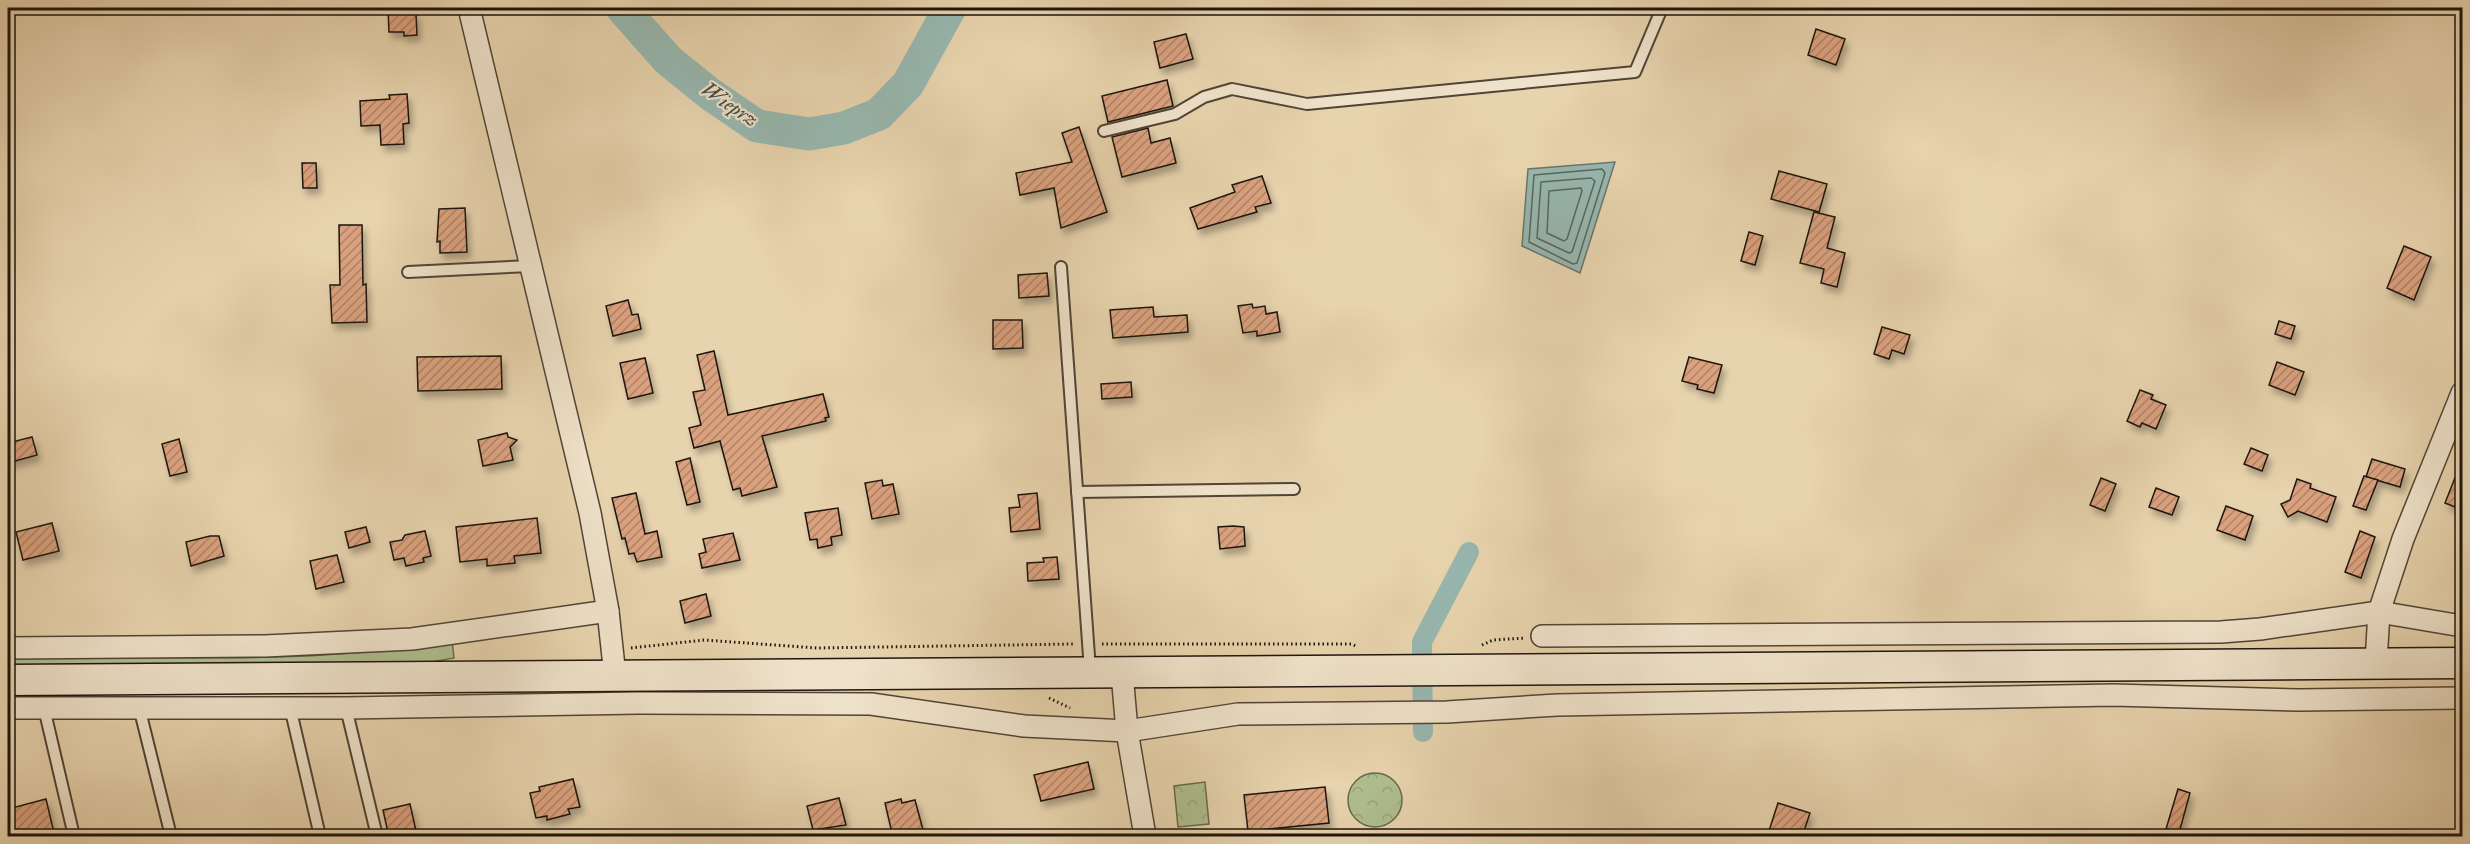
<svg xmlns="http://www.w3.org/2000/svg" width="2470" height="844" viewBox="0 0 2470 844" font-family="'IM FELL Double Pica',serif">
	<defs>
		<pattern id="park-crowns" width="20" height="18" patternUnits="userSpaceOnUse" patternTransform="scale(1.5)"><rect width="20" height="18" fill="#afbe8f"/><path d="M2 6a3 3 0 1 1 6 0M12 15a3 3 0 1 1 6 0" fill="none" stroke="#96a27a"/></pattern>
		<pattern id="building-hatch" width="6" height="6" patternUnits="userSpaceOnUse" patternTransform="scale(1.5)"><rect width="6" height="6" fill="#daa17e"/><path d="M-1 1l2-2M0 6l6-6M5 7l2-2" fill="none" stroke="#b08266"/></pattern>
		<filter id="shadow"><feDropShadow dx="3.5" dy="6" stdDeviation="3" flood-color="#0004"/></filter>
	</defs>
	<rect width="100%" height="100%" fill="#e7d3ad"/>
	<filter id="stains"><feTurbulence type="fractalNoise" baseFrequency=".00333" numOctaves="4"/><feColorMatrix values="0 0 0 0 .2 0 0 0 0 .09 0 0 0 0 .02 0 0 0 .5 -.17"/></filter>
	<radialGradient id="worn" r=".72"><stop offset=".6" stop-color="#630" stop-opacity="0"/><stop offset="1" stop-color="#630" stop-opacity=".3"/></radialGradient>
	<path fill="#afbe8f" stroke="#66694e" stroke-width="1.5" d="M452,640l2,18 -27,5 -419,4v-10c146,-2 300,10 444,-17z"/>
	<g fill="url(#park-crowns)" stroke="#66694e" stroke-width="1.5">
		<circle cx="1375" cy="800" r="27"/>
		<path d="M1205,782l4,42 -31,3 -4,-41z"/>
	</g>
	<path fill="#97b7af" stroke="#67766e" stroke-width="1.5" d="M1615,162l-35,111 -58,-27 6,-77z"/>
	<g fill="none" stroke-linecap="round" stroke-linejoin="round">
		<g stroke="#5a665e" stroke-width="1.5">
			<path d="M1602,169l3,4 -28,90 -4,1 -44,-22 5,-67z"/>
			<path d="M1591,178l4,3 -23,71 -3,1 -32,-15 4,-56z"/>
			<path d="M1581,188l1,3 -15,48 -3,2 -17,-8 2,-42z"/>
		</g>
		<path stroke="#97b7af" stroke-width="20" d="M1423,732l-1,-90 47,-90"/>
		<path stroke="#97b7af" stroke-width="33" d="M622,8l46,52 42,34 47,32 52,8 35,-6 35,-14 29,-30 42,-76"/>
	</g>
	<g fill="url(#building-hatch)" stroke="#1e140d" stroke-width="1.5" filter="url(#shadow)">
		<path d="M388,8h23l1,6h4l1,21 -13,1v-4h-15z"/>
		<path d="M1816,29l29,10 -9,26 -28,-10z"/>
		<path d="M1186,34l7,25 -33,9 -6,-26z"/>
		<path d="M1167,80l6,26 -65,16 -6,-26z"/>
		<path d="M407,94l2,29 -6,1 1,20 -23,1 -1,-20 -19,1 -1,-25 30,-2 -1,-4z"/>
		<path d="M1079,127l28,85 -46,16 -7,-40 -34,7 -4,-22 56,-11 -10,-29z"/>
		<path d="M1148,128l3,15 19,-5 6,25 -54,14 -10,-40z"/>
		<path d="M302,163h14l1,25h-14z"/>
		<path d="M1779,171l48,13 -8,28 -48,-13z"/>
		<path d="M1262,176l9,27 -16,4 2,5 -59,17 -8,-21 45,-16 -3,-7z"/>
		<path d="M465,208l2,44 -27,1v-12l-3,1 2,-33z"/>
		<path d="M1814,212l21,5 -8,31 18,5 -8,34 -16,-4 3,-14 -24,-6z"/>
		<path d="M339,225h23l1,60 3,-1 1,38 -35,1 -2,-38h10z"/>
		<path d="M1749,232l14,4 -8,29 -14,-4z"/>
		<path d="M2404,246l27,11 -17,43 -27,-12z"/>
		<path d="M1047,273l2,23 -30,2 -1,-23z"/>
		<path d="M628,300l4,15 6,-1 3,15 -28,7 -7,-30z"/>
		<path d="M1252,304l1,4 12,-2 1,8 11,-2 3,20 -23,4v-5l-14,2 -5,-27z"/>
		<path d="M1153,307l1,10 33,-2 1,17 -75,6 -3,-28z"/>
		<path d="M993,320h29l1,28 -30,1z"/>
		<path d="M2279,321l16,5 -4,13 -16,-5z"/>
		<path d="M1882,327l28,8 -6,19 -12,-4 -3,9 -15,-5z"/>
		<path d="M714,351l14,64 95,-21 6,23 -4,1 1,3 -64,15 15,51 -35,9 -2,-8 -7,2 -13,-49 -26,7 -5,-20 12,-3 -8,-33 12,-2 -8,-35z"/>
		<path d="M501,356l1,33 -84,2 -1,-34z"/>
		<path d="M1689,357l33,8 -8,28 -17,-4 1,-4 -16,-4z"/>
		<path d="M645,358l8,35 -25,6 -8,-36z"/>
		<path d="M2277,362l27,10 -9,23 -26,-10z"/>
		<path d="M1131,382l1,15 -30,2 -1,-15z"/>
		<path d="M2140,390l13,5 -2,4 15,6 -10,24 -14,-6 -2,4 -13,-6z"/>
		<path d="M507,433l1,4 9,3 -7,7 3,13 -30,6 -5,-26z"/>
		<path d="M32,437l5,18 -29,8v-20z"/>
		<path d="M179,439l8,33 -17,4 -8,-32z"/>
		<path d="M2251,448l17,7 -6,16 -18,-7z"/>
		<path d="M690,458l10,44 -13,3 -11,-43z"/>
		<path d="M2372,459l33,10 -5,18 -34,-10z"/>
		<path d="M2462,460h1v50l-18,-7z"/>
		<path d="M2364,476l14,4 -12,30 -13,-4z"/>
		<path d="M2101,478l15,6 -11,27 -15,-6z"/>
		<path d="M2297,479l14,5 -1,4 26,9 -9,25 -29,-11 -10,6 -7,-13 9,-4z"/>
		<path d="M882,480l1,6 10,-2 6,30 -27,5 -7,-36z"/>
		<path d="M2156,488l23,9 -7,18 -23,-8z"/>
		<path d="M636,493l9,41 12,-3 5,26 -25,5 -3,-9 -5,1 -4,-16 -3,1 -10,-41z"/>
		<path d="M1037,493l3,36 -29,3 -2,-24 11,-1 -2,-12z"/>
		<path d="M2226,506l27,10 -8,24 -28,-10z"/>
		<path d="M838,508l4,27 -11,2 1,8 -14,3 -1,-9 -7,1 -5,-27z"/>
		<path d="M537,518l4,35 -27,3 1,7 -28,3v-7l-27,3 -4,-35z"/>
		<path d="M52,523l7,28 -36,9 -7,-28z"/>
		<path d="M1233,526l11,1 1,19 -25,3 -2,-22z"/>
		<path d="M366,527l4,15 -21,6 -4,-16z"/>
		<path d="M425,531l6,25 -8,2 1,4 -18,4 -2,-8 -10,2 -4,-18 12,-2 3,-5z"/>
		<path d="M2360,531l15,6 -14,41 -16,-6z"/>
		<path d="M733,533l7,27 -38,8 -3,-14 7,-2 -3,-13z"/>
		<path d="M210,536h9l5,20 -33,10 -5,-24z"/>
		<path d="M337,555l7,27 -28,7 -6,-28z"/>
		<path d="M1057,557l2,22 -31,2 -1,-18 17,-1 -1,-4z"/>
		<path d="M706,594l5,22 -26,7 -5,-22z"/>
		<path d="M1088,762l6,27 -53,12 -7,-26z"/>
		<path d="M573,779l7,28 -12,2 2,5 -23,6v-4l-11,2 -6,-25 10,-2 -1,-4z"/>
		<path d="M1325,787l4,36 -81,8 -4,-36z"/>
		<path d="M2178,789l12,4 -11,40 -13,-4z"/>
		<path d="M839,798l7,27 -33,5 -6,-24z"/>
		<path d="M46,799l9,38h-47v-28z"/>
		<path d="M901,799l1,4 13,-3 8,30 -18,4 -4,-3 -9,2 -7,-30z"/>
		<path d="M1778,803l32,10 -8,24h-35z"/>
		<path d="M410,804l6,27 -27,6 -6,-27z"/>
	</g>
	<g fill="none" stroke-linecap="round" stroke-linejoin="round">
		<g stroke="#504435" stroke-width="14">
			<g id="lane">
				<path d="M1104,131l71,-17 29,-17 28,-8 75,15 328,-32 27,-64"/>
				<path d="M1061,267l29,403"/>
				<path d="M408,272l122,-6"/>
				<path d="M1077,492l217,-3"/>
				<path d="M139,707l32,129"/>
				<path d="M290,707l30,129"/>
				<path d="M44,708l30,128"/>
				<path d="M346,708l31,128"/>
			</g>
		</g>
		<g stroke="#504435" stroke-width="24">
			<g id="street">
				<path d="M469,8l121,505 18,98 7,65"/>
				<path d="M1542,636l679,-4 39,-3 119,-17 83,14"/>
				<path d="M8,648l257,-2 147,-7 196,-28"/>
				<path d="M2376,662l3,-50 24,-73 59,-146"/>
				<path d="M1122,673l5,58 18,105"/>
				<path d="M8,708h338l292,-5 233,1 153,22 103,5 111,-17 209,-2 110,-7 556,-10 186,5 163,-2"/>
			</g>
		</g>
		<g stroke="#1e140d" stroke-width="33">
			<path id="secondary" d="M8,680l2454,-17"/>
		</g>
		<g stroke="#1e140d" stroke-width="3" stroke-dasharray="1.5 3" stroke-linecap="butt">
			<path d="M1102,644h249l5,2"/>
			<path d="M1482,645l11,-5 32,-2"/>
			<path d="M631,648l73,-8 113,8 257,-4"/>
			<path d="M1049,698l21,10"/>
		</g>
		<use href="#lane" stroke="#efe2ca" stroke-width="10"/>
		<use href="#street" stroke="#efe2ca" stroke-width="21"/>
		<use href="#secondary" stroke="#efe2ca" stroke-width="30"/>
	</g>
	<g text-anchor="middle" stroke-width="4.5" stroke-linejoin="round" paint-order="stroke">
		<g font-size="21" font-style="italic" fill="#484d46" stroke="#efe2ca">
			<text transform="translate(730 104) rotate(34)" y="7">Wieprz</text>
		</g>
	</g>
	<rect width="2470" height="844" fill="none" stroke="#e7d3ad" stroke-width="30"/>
	<rect x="9" y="9" width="2452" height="826" fill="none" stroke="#1e140d" stroke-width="3"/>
	<rect x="15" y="15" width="2440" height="814" fill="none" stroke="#1e140d" stroke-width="1.5"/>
	<rect width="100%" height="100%" filter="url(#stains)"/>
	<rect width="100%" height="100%" fill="url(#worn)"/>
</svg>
